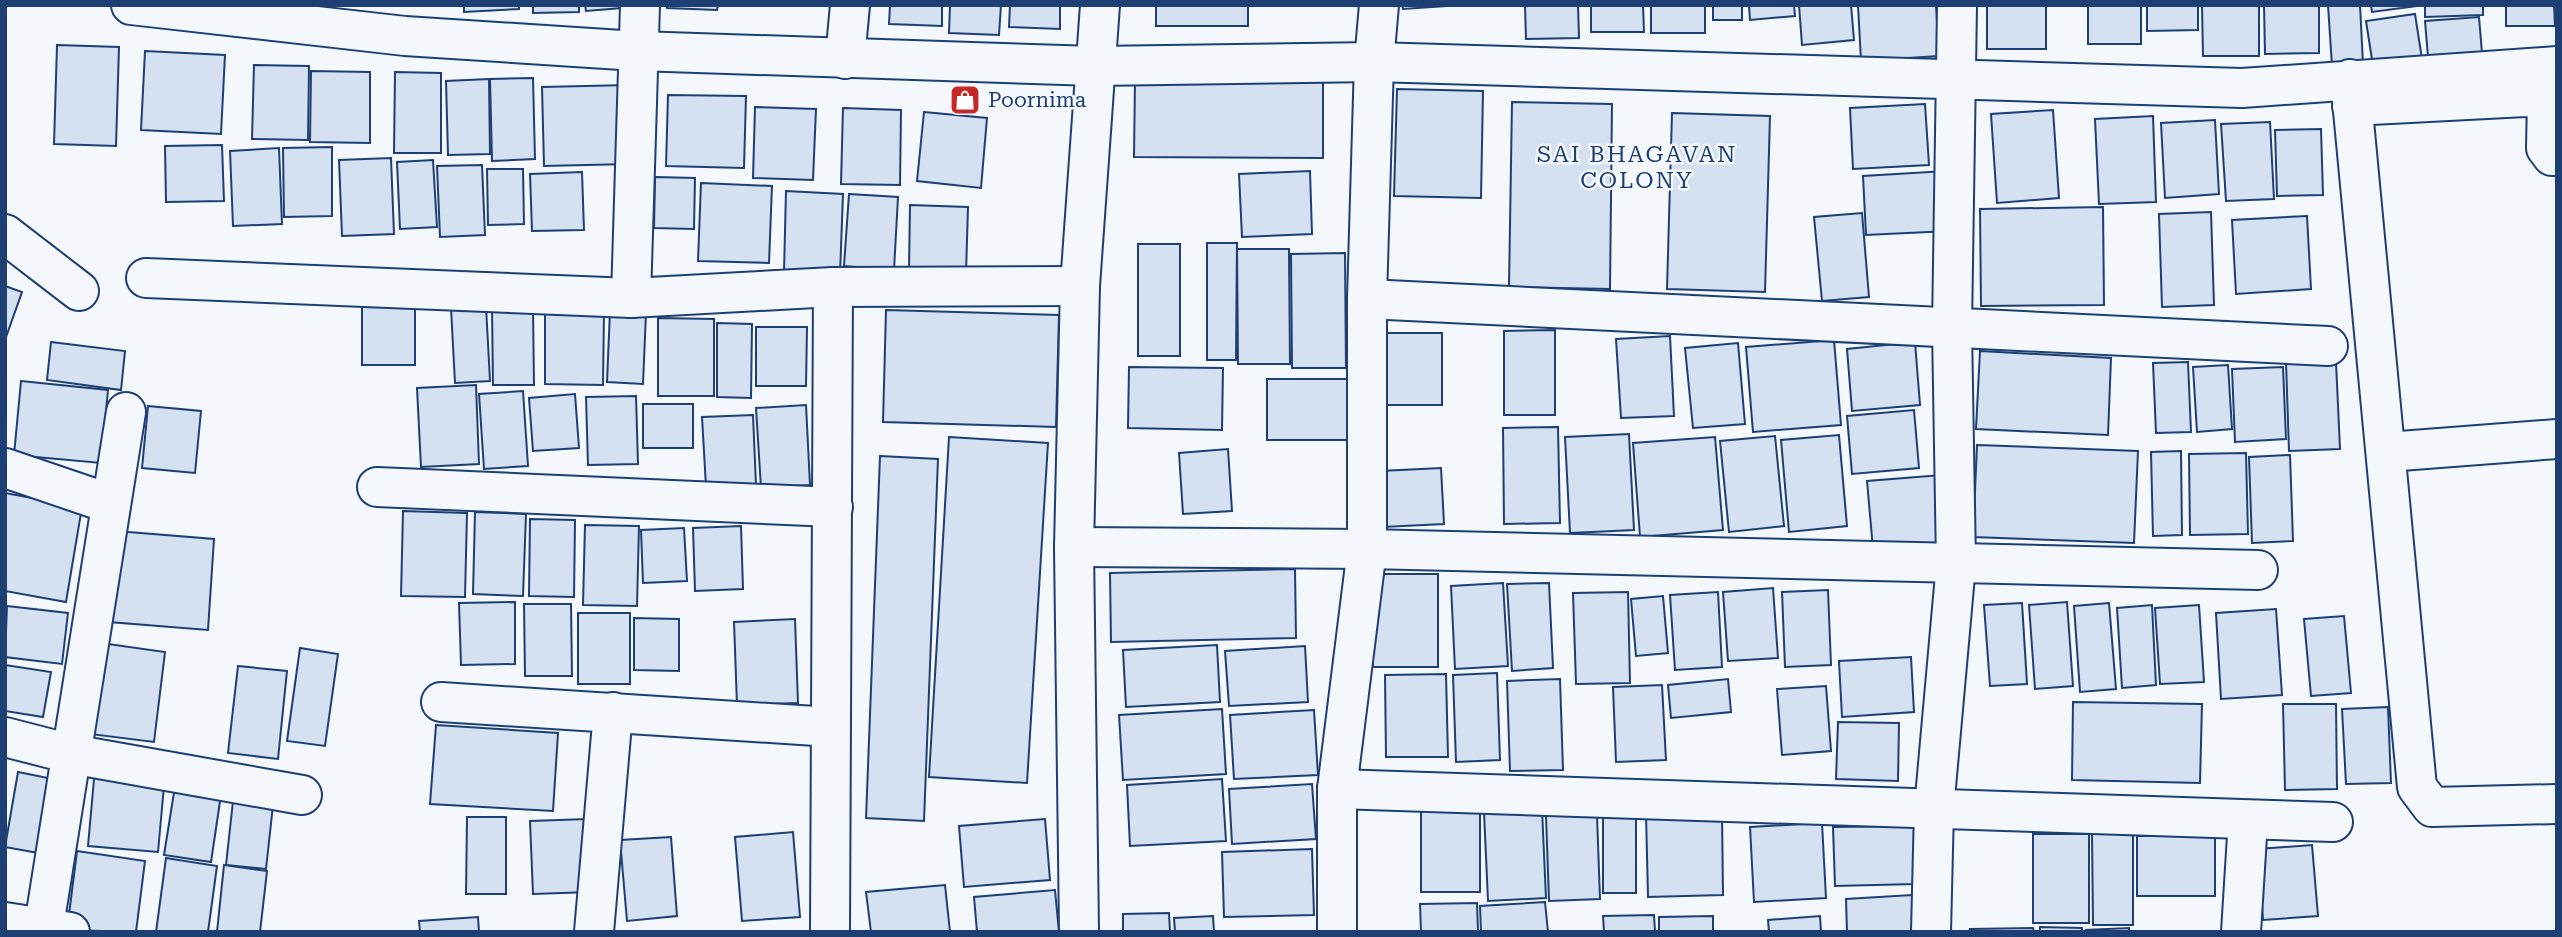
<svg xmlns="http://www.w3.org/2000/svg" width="2562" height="937" viewBox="0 0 2562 937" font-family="'Roboto Serif',serif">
	<rect width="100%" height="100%" fill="#f4f7fb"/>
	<g fill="#d5e0f0" stroke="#1d3f73" stroke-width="2">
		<path d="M464,5h55v4l-55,3z"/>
		<path d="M533,5h46v7l-46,1z"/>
		<path d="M585,5h37v3l-36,3z"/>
		<path d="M667,5h51l-1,5 -50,-2z"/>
		<path d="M890,5h52v21l-53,-2z"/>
		<path d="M950,5h51l-2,30 -50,-2z"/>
		<path d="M1010,5h50v24l-51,-2z"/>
		<rect x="1156" y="5" width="92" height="21"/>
		<path d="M1402,5h60l-59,4z"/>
		<path d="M1525,5h53l1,33 -53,1z"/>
		<path d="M1591,5h52l1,27h-53z"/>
		<rect x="1651" y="5" width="54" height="28"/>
		<rect x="1713" y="5" width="29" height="15"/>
		<path d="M1749,5h45l1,11 -45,4z"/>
		<path d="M1799,5h52l3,35 -52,5z"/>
		<path d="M1858,5h78l3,51 -78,5z"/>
		<rect x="1987" y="5" width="59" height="44"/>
		<rect x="2088" y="5" width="53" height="39"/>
		<path d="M2147,5h51v25l-51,1z"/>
		<path d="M2202,5h57v51h-56z"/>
		<path d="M2264,5h55v48l-54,1z"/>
		<path d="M2328,5h32l3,59 -31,2z"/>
		<path d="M2371,5h45l1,1 -45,6z"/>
		<path d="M2425,5h58v10l-58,2z"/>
		<path d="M2506,5h48l1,21h-49z"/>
		<path d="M2415,14l7,45 -49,7 -7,-45z"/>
		<path d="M2479,17l3,36 -54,4 -3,-36z"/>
		<path d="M57,45l62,2 -3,99 -62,-2z"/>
		<path d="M145,51l80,4 -4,79 -80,-4z"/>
		<path d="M254,65l55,1 -1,74 -56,-1z"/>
		<path d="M311,71l59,1v71l-60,-1z"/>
		<path d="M395,72l46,1v80h-47z"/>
		<path d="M533,78l2,81 -43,2 -2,-82z"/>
		<path d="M489,79l1,75 -42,1 -2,-74z"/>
		<path d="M1135,80l188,1v77l-189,-1z"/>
		<path d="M629,85l1,79 -86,2 -2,-79z"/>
		<path d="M1397,89l86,2 -2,107 -87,-2z"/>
		<path d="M668,95l78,1 -2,72 -78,-2z"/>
		<path d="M1512,102l100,2 -2,185 -101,-2z"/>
		<path d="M1925,104l4,61 -76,4 -3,-61z"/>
		<path d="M755,107l61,2 -3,71 -60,-2z"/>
		<path d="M843,108l58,2 -1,75 -59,-1z"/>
		<path d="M2053,110l6,88 -62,5 -6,-89z"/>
		<path d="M924,112l63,6 -6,70 -64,-7z"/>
		<path d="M1672,113l98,3 -5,176 -98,-3z"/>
		<path d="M2153,116l3,86 -57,2 -4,-85z"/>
		<path d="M2215,120l4,74 -54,4 -4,-75z"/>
		<path d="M2270,122l4,77 -48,2 -5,-77z"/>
		<path d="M2321,129l2,66 -46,1 -2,-66z"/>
		<path d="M222,145l2,56 -58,1 -1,-56z"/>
		<path d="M332,147v69l-48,1 -1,-69z"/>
		<path d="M279,148l3,76 -49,2 -3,-75z"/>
		<path d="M391,158l3,76 -52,2 -3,-76z"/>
		<path d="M433,160l4,67 -37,2 -3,-67z"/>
		<path d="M482,165l3,70 -45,2 -3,-71z"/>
		<path d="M487,169h36l1,55 -36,1z"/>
		<path d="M1310,171l2,63 -70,3 -3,-63z"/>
		<path d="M1946,171l3,60 -83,4 -3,-59z"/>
		<path d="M582,172l2,58 -52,1 -2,-57z"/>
		<path d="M655,177l40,1 -1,51 -40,-1z"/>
		<path d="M701,183l71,3 -3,77 -71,-2z"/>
		<path d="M786,191l57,3 -3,81 -56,-3z"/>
		<path d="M849,194l49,3 -4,73 -50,-4z"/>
		<path d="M910,205l58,2 -2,66 -57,-2z"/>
		<path d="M2103,207l1,98 -123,1 -1,-97z"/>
		<path d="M2211,212l3,93 -52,2 -3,-93z"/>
		<path d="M1862,213l7,84 -47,4 -8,-84z"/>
		<path d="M2307,216l4,73 -75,5 -4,-74z"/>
		<path d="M1207,243h30l-1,117h-29z"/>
		<rect x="1138" y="244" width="42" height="112"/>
		<path d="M1237,249h52l1,115h-52z"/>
		<path d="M1345,253l1,115h-54l-1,-114z"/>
		<path d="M5,286l17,6 -17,48z"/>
		<path d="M415,299v66h-53v-65z"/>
		<path d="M486,306l4,75 -35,2 -4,-75z"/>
		<path d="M492,309h41l1,76h-41z"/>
		<path d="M886,310l173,5 -3,112 -173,-5z"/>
		<path d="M545,311l59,1 -1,73 -58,-1z"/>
		<path d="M610,311l36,2 -3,71 -36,-2z"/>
		<path d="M658,318l56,1v77h-56z"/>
		<path d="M717,323l35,1 -1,74 -34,-1z"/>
		<path d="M756,327h51l-1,59h-50z"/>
		<path d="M1555,330v85h-51v-84z"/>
		<path d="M1382,333h60v72h-59z"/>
		<path d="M1670,336l4,80 -53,2 -5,-79z"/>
		<path d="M1834,340l7,85 -88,7 -7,-85z"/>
		<path d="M51,342l74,9 -4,39 -74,-10z"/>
		<path d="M1915,342l5,63 -68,6 -5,-62z"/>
		<path d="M1738,343l7,81 -52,4 -8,-80z"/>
		<path d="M1980,351l131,7 -3,77 -132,-6z"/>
		<path d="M2188,362l3,70 -35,1 -3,-70z"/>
		<path d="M2336,362l4,87 -51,2 -3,-88z"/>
		<path d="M2228,365l4,64 -35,3 -4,-65z"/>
		<path d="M1129,367l94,1 -1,62 -94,-2z"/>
		<path d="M2283,367l3,72 -51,3 -3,-73z"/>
		<rect x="1267" y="379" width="85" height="61"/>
		<path d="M21,381l87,9 -7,73 -87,-8z"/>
		<path d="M476,385l3,79 -58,3 -4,-79z"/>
		<path d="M523,391l5,75 -44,3 -5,-75z"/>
		<path d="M575,394l4,54 -46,3 -4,-53z"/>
		<path d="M636,396l2,68 -50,1 -2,-68z"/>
		<rect x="643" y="404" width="50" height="44"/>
		<path d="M806,405l4,80 -49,3 -5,-80z"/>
		<path d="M148,406l53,5 -6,62 -53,-5z"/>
		<path d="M1914,410l5,58 -67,6 -5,-58z"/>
		<path d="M753,415l3,70 -50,2 -4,-70z"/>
		<path d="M1558,427l2,96 -56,1 -1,-96z"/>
		<path d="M1629,434l5,96 -64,3 -5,-96z"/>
		<path d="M1839,435l8,91 -58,6 -8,-92z"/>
		<path d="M1775,436l9,90 -55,6 -9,-91z"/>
		<path d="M949,437l99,6 -21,340 -98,-6z"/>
		<path d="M1715,437l8,93 -83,7 -7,-94z"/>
		<path d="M1977,445l161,6 -4,92 -161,-6z"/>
		<path d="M1228,449l4,62 -49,3 -4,-61z"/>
		<path d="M2181,451l1,84 -29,1 -2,-84z"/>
		<path d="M2246,453l2,81 -58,1 -1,-81z"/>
		<path d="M2290,455l3,86 -41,2 -3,-86z"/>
		<path d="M880,456l58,3 -14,362 -58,-3z"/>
		<path d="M1441,468l3,56 -61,3 -3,-56z"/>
		<path d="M1942,475l6,67 -75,7 -6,-68z"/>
		<path d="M5,493l77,14 -16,95 -61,-11z"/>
		<path d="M403,511l64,2 -2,84 -64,-1z"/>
		<path d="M475,512l51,2 -3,82 -50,-2z"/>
		<path d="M530,519l45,1 -1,77 -45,-1z"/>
		<path d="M585,525l54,1 -2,80 -54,-1z"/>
		<path d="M741,526l2,63 -48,2 -2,-63z"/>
		<path d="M684,528l3,53 -44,2 -2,-53z"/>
		<path d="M116,531l98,8 -6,91 -99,-8z"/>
		<path d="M1295,569l1,69 -185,4 -1,-69z"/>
		<rect x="1373" y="574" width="65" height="93"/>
		<path d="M1503,583l5,83 -53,3 -4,-83z"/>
		<path d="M1549,583l4,85 -41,3 -5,-87z"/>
		<path d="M1773,588l5,70 -50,3 -5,-69z"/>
		<path d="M1828,590l3,75 -46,2 -3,-75z"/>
		<path d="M1628,592l2,91 -54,1 -3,-91z"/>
		<path d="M1718,592l4,75 -47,3 -5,-75z"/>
		<path d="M1663,596l5,57 -32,3 -5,-57z"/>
		<path d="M515,602v62l-54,1 -2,-62z"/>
		<path d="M2067,602l6,84 -38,3 -6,-84z"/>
		<path d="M2022,603l5,81 -37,2 -6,-81z"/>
		<path d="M2109,603l7,86 -36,3 -6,-86z"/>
		<path d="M524,604h47l1,72h-47z"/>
		<path d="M2152,605l4,80 -34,3 -5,-80z"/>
		<path d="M2199,605l5,77 -44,2 -5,-76z"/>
		<path d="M7,606l61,7 -6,51 -57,-7z"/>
		<path d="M2276,609l6,86 -61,4 -5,-86z"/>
		<rect x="578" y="613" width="52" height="71"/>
		<path d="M2344,616l7,77 -40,3 -7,-77z"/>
		<path d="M634,618l45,1v52l-45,-1z"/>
		<path d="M795,619l3,84 -61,2 -3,-83z"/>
		<path d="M101,643l64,9 -11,90 -64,-8z"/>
		<path d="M1217,645l3,57 -94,5 -3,-57z"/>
		<path d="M1305,646l3,56 -79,4 -4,-55z"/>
		<path d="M300,648l38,6 -13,92 -38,-5z"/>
		<path d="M1911,657l3,55 -72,5 -3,-56z"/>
		<path d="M5,665l46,7 -8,45 -38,-6z"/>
		<path d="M238,666l49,5 -9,88 -50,-6z"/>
		<path d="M1497,673l3,87 -44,2 -3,-87z"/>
		<path d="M1446,674l2,83h-62l-1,-82z"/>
		<path d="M1560,679l3,91 -53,1 -3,-90z"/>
		<path d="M1728,679l3,33 -60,6 -3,-33z"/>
		<path d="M1662,685l4,75 -50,2 -3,-75z"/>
		<path d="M1826,686l5,65 -49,4 -5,-66z"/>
		<path d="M2073,702l129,2 -2,79 -128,-3z"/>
		<path d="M2283,704h53l1,85 -52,1z"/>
		<path d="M2388,707l3,76 -45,1 -4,-75z"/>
		<path d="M1222,709l4,65 -103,6 -4,-65z"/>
		<path d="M1314,710l4,65 -84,4 -4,-64z"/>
		<path d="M1838,722l61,1 -1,58 -62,-2z"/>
		<path d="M436,725l122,8 -5,78 -123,-7z"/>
		<path d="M95,768l70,7 -7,77 -70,-6z"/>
		<path d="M18,772l40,8 -14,74 -39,-7z"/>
		<path d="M1222,779l4,62 -96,5 -3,-61z"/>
		<path d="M176,780l46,8 -11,74 -47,-7z"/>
		<path d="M1312,784l4,55 -84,5 -3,-55z"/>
		<path d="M234,792l40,4 -8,73 -40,-4z"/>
		<path d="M1480,803v89h-59v-88z"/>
		<path d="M1542,809l4,89 -58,3 -4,-89z"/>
		<path d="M1722,813l1,82 -75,2 -2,-83z"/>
		<path d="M1597,815l3,84 -51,2 -3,-85z"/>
		<path d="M1636,815v78h-33v-77z"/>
		<path d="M467,817h39v77h-40z"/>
		<path d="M588,819l3,73 -58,2 -3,-73z"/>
		<path d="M1045,819l5,61 -86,7 -5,-61z"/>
		<path d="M1822,823l4,75 -72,4 -4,-75z"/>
		<path d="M1914,826l2,58 -81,2 -2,-59z"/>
		<path d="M793,832l7,85 -58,4 -7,-84z"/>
		<rect x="2033" y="834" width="56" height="89"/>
		<path d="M2092,834h41v91h-40z"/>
		<rect x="2137" y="836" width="78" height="60"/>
		<path d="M671,837l6,79 -50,5 -7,-81z"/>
		<path d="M2312,845l6,71 -55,4 -5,-71z"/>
		<path d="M1312,849l2,66 -90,2 -2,-65z"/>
		<path d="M77,851l68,10 -9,71 -69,-2z"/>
		<path d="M166,858l51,8 -9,66h-52z"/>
		<path d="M224,865l43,6 -7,61h-43z"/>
		<path d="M945,885l5,47h-79l-5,-40z"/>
		<path d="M1055,890l4,42h-82l-3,-35z"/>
		<path d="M1912,895l1,37h-66l-1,-33z"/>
		<path d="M1545,902l3,30h-67l-1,-26z"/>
		<path d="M1477,903l1,29h-57l-1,-28z"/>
		<path d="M1169,913l1,19h-47v-18z"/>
		<path d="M1654,915l1,17h-51l-1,-16z"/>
		<path d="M1213,916l1,16h-39l-1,-14z"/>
		<path d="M1713,916v16h-54v-15z"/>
		<path d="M1820,916l1,16h-52l-1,-12z"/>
		<path d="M478,917l1,15h-59l-1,-11z"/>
		<path d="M2040,927l42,1v4h-42z"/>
		<path d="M2033,928l1,4h-64v-3z"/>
		<path d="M2129,928v4h-42l-1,-2z"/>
	</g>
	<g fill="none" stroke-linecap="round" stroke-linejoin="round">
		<g stroke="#1d3f73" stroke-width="42">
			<g id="minor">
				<path d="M131,5l274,31 232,15 458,15 279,-4 868,26 315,-22"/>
				<path d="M845,59l5,-54"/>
				<path d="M2538,75l9,24 -1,49 6,8h5"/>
				<path d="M2350,79l67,708 15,20 125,-3"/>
				<path d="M2352,106l173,-9 22,2"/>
				<path d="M5,234l74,57"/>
				<path d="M146,278l485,20 202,-11 247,-1"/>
				<path d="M631,298l9,-293"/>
				<path d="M1367,299l961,47"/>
				<path d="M2387,452l170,-13"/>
				<path d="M5,468l106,36"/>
				<path d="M377,487l456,20"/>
				<path d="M1074,547l293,2 891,21"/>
				<path d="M441,702l390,25"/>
				<path d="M5,737l66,17 231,41"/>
				<path d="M1337,789l996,33"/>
				<path d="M5,922l65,10"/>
				<path d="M43,932l83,-520"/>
				<path d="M594,932l19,-220"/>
				<path d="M830,932l3,-645"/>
				<path d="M1079,932l-5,-385 6,-261 20,-281"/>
				<path d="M1337,932v-143l30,-240v-250l7,-237 5,-57"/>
				<path d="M1931,932l3,-123 22,-245 -4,-236 5,-323"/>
				<path d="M2241,932l7,-112"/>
			</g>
		</g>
		<use href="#minor" stroke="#f4f7fb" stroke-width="38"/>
	</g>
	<defs>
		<g id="shop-square" transform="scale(1.575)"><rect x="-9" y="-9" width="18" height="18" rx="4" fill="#c62828" stroke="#f4f7fb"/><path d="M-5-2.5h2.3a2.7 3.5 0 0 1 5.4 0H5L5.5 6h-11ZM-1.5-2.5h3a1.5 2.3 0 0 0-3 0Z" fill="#fff"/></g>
	</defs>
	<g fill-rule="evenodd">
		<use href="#shop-square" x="965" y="100"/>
	</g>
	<g text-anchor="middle" stroke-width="5" stroke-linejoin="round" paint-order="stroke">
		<g font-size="21" fill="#1d3f73" stroke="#f4f7fb" text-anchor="start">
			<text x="988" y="107">Poornima</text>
		</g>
		<g font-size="23" letter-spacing="2" fill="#1d3f73" stroke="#f4f7fb">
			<text x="1637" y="162">SAI BHAGAVAN<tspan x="1637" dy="26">COLONY</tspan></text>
		</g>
	</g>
	<rect width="2562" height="937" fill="none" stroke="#1d3f73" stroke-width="14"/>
</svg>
